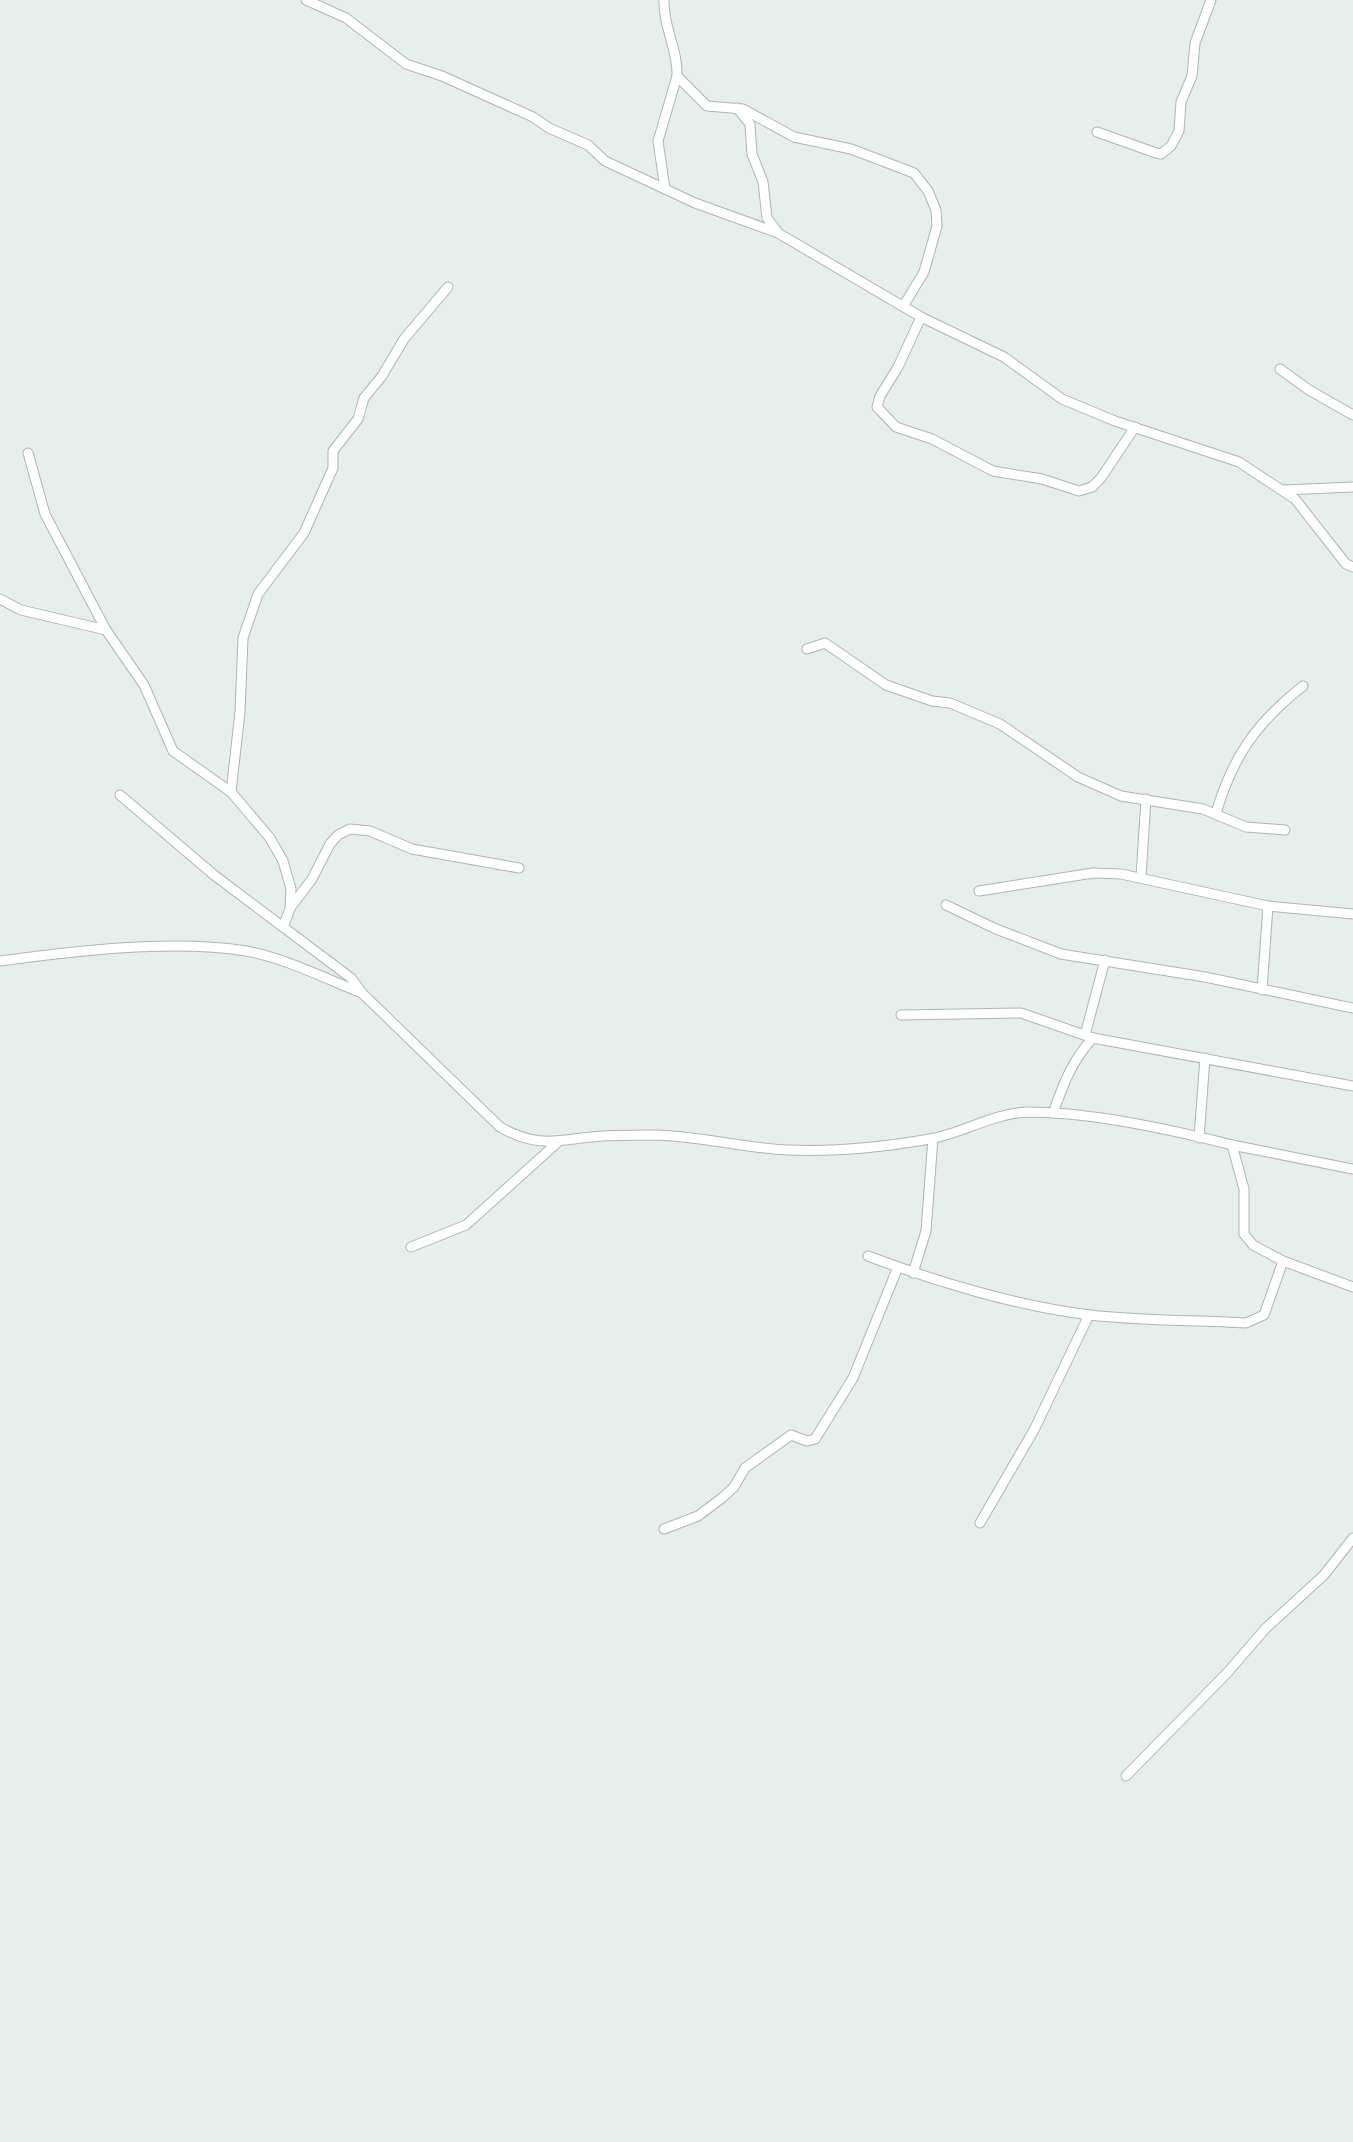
<svg xmlns="http://www.w3.org/2000/svg" width="1353" height="2142" viewBox="0 0 1353 2142" font-family="'Fira Sans',sans-serif">
	<rect width="100%" height="100%" fill="#e6efeb"/>
	<g fill="none" stroke-linecap="round" stroke-linejoin="round">
		<g stroke="#a8b8b2" stroke-width="11">
			<g id="street">
				<path d="M306,0l40,18 60,46 36,12 91,41 16,11 39,17 17,16 90,42 83,30 143,84 83,40 58,42 53,22 124,41 56,37 51,65 7,3"/>
				<path d="M664,0c-1,27 14,49 13,76l30,30 36,3 51,28 57,12 63,24 14,18 8,19 1,16 -13,46 -20,33"/>
				<path d="M737,108l13,16 2,30 11,28 4,36 10,13"/>
				<path d="M1097,132l59,21 5,1 10,-8 8,-15 2,-29 11,-26 3,-33 16,-43"/>
				<path d="M665,189l-7,-48 19,-65"/>
				<path d="M921,317l-23,50 -18,29 -3,11 19,20 36,12 61,32 49,8 37,12 13,-4 9,-9 34,-51"/>
				<path d="M1280,369l29,21 44,25"/>
				<path d="M28,453l17,61 61,116 38,55 29,66 58,41 39,46 13,23 8,28 -1,20 -7,18"/>
				<path d="M1282,490l71,-3"/>
				<path d="M0,599l21,11 85,20"/>
				<path d="M807,649l18,-6 61,42 46,16 18,2 50,21 78,53 43,19 82,13 43,18 39,3"/>
				<path d="M231,792l9,-80 3,-74 15,-44 46,-61 29,-65v-17l25,-32 6,-21 18,-22 22,-37 44,-52"/>
				<path d="M120,795l94,80 137,103 11,15 138,134c40,23 60,12 102,9 18,-1 36,-1 53,-1 45,1 88,13 132,15 47,2 97,-3 143,-11 33,-6 64,-26 98,-27 60,0 145,18 204,33l12,44v45l9,11 30,16 70,26"/>
				<path d="M1216,813c17,-57 40,-90 87,-127"/>
				<path d="M1141,877l5,-78"/>
				<path d="M979,891l114,-18 28,1 147,32 85,8"/>
				<path d="M946,905l50,24 65,25 144,23 148,31"/>
				<path d="M291,907l21,-28 18,-35 8,-9 12,-6 20,2 42,18 107,19"/>
				<path d="M0,961c75,-10 172,-22 246,-10 39,7 78,27 116,42"/>
				<path d="M1262,990l6,-84"/>
				<path d="M901,1015l120,-2 72,25 260,48"/>
				<path d="M1085,1035l20,-75"/>
				<path d="M1053,1113c10,-28 19,-53 40,-75"/>
				<path d="M1199,1138l6,-80"/>
				<path d="M1232,1145l121,24"/>
				<path d="M411,1247l55,-22 91,-82"/>
				<path d="M868,1256c66,25 152,51 222,59 51,6 104,5 156,8l18,-8 19,-54"/>
				<path d="M913,1273l13,-42 7,-93"/>
				<path d="M980,1523l54,-93 55,-115"/>
				<path d="M664,1529l34,-13 24,-18 12,-11 11,-19 46,-33 16,6 8,-2 38,-61 45,-111"/>
				<path d="M1126,1776l101,-103 39,-45 58,-53 29,-37"/>
			</g>
		</g>
		<use href="#street" stroke="#fff" stroke-width="9"/>
	</g>
</svg>
